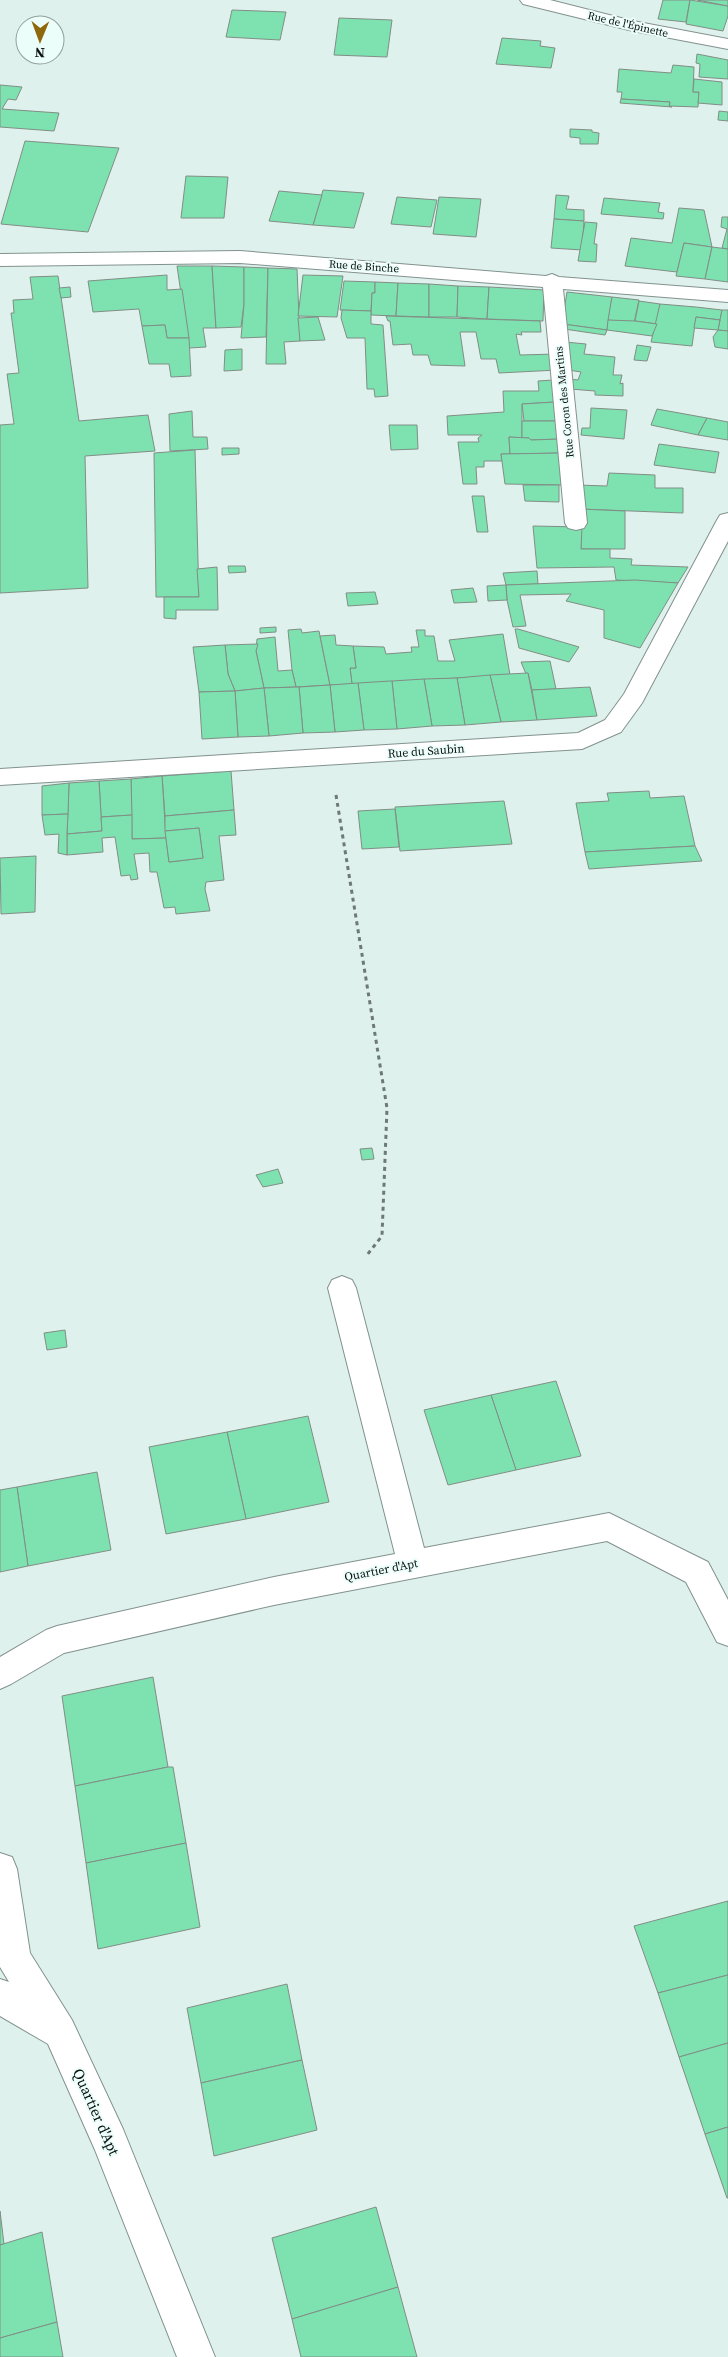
<svg xmlns="http://www.w3.org/2000/svg" width="728" height="2357" viewBox="0 0 728 2357" font-family="'Source Serif 4',serif">
	<rect width="100%" height="100%" fill="#dff1ed"/>
	<g fill="#7de2af" stroke="#818e86">
		<path d="M663,0h27l-4,22 -28,-3z"/>
		<path d="M690,0l38,6v10l-5,15 -37,-7z"/>
		<path d="M697,0h31v6z"/>
		<path d="M232,10l54,2 -6,28 -54,-3z"/>
		<path d="M339,18l53,2 -5,37 -53,-2z"/>
		<path d="M502,38l39,3 -1,5 15,2 -4,20 -55,-4z"/>
		<path d="M697,54l31,6v19l-29,-2 1,-13 -4,-1z"/>
		<path d="M673,65l21,2 -1,25h6l-1,15 -29,-1 1,-4 -49,-3 1,-7h-5l2,-23 52,4z"/>
		<path d="M694,79l28,3v23l-24,-2 1,-11h-6z"/>
		<path d="M0,85l22,2 -6,13 -8,-1 -6,10 57,4 -5,18 -54,-4z"/>
		<path d="M621,99l49,3 -1,4 3,1 -52,-4z"/>
		<path d="M719,111l9,1v9l-10,-1z"/>
		<path d="M570,129l22,1v2l7,1 -1,11h-18v-6l-10,-1z"/>
		<path d="M25,141l94,7 -31,84 -87,-8z"/>
		<path d="M186,176l42,1 -4,41h-43z"/>
		<path d="M323,190l41,3 -10,35 -41,-3z"/>
		<path d="M279,191l43,4 -9,30 -44,-4z"/>
		<path d="M556,195l13,1 -3,13 18,1v11l-30,-2z"/>
		<path d="M397,197l40,3 -6,27 -40,-3z"/>
		<path d="M439,197l42,2 -5,38 -43,-3z"/>
		<path d="M604,198l56,5 -2,9 6,1 -1,6 -62,-5z"/>
		<path d="M679,208l25,2 8,37 -28,-4 -7,29 -52,-6 6,-28 41,5z"/>
		<path d="M722,217h6v32l-6,-1 5,-19 -6,-2z"/>
		<path d="M554,219l30,2 -2,29 -31,-2z"/>
		<path d="M585,222l12,1 -3,21h3l-1,18 -18,-1z"/>
		<path d="M684,243l28,4 -7,32 -29,-3z"/>
		<path d="M712,247l16,2v33l-23,-3z"/>
		<path d="M177,266h35l4,62h-13l3,19 -17,1z"/>
		<path d="M212,266l32,1v37l-3,23 -25,1z"/>
		<path d="M244,267l24,1 -2,69 -25,1 3,-34z"/>
		<path d="M268,268l29,1 3,72 -16,1 2,22h-20z"/>
		<path d="M167,275v15l15,-1 7,49h-22l-2,-13 -23,1 -3,-17 -46,3 -5,-31z"/>
		<path d="M303,275l40,1 -6,41 -39,-1z"/>
		<path d="M58,276l21,145 69,-6 7,36 -70,5 3,132 -88,5v-168l14,-1 -7,-50 12,-1 -8,-60h3l-1,-13 20,-1 -3,-22z"/>
		<path d="M344,281l31,1v11h-3l-1,18 -31,-1z"/>
		<path d="M375,282l23,1 -2,33 -25,-1 1,-22h3z"/>
		<path d="M398,283l31,1v33l-33,-1z"/>
		<path d="M429,284l29,2 -1,31h-28z"/>
		<path d="M458,286l31,1 -2,32 -30,-2z"/>
		<path d="M70,287l1,10 -10,1 -2,-10z"/>
		<path d="M489,287l55,3 -1,31 -56,-2z"/>
		<path d="M567,292l45,5 -5,33 -45,-6z"/>
		<path d="M612,297l27,3 -5,23 -26,-3z"/>
		<path d="M639,301l21,3 -3,20 -22,-3z"/>
		<path d="M660,304l36,3 26,3 -2,10 -24,-3 -4,29 -41,-4z"/>
		<path d="M342,310l29,1v13l12,1 5,71 -13,1 -1,-8h-7l-2,-51h-18l-6,-20z"/>
		<path d="M722,310h6v21l-10,-1z"/>
		<path d="M386,316l154,5 1,11h-20l1,3 -6,-1 4,21 36,-1 2,16 -59,3 -3,-14h-15l-5,-27h-16l5,34 -34,-1 -3,-10h-15l-2,-11 -18,1 -3,-24h-2z"/>
		<path d="M318,317l7,23 -25,1 -2,-23z"/>
		<path d="M696,317l24,3 -2,10 -24,-2z"/>
		<path d="M608,320l27,1 22,3 -5,12 -45,-6z"/>
		<path d="M563,324l44,6 -2,5 -41,-6z"/>
		<path d="M165,325l2,13h22l2,38 -20,1 -2,-13h-20l-7,-38z"/>
		<path d="M718,330l10,1v18l-13,-2 -2,-10z"/>
		<path d="M565,342l21,2 -2,10 31,3 -2,18h9l-2,9 3,-1v13l-28,-1v-4l-25,-2 -1,-10 9,1 3,-8 -13,-2z"/>
		<path d="M637,345l14,2 -4,14 -13,-1z"/>
		<path d="M242,349v21l-18,1 1,-21z"/>
		<path d="M553,380l2,22 -33,2v34l-13,-1 1,17h-9l2,7h-19v6h-8l1,17h-14l-5,-42h21l-1,-4 4,-3h-34l-1,-19 57,-4 -1,-21h36l-1,-10z"/>
		<path d="M555,402l2,19h-33l-2,-17z"/>
		<path d="M591,408l36,2 -3,29 -43,-4 1,-7h8z"/>
		<path d="M657,409l50,9 -9,17 -47,-10z"/>
		<path d="M192,411l1,26h14l1,12 -38,2 -1,-37z"/>
		<path d="M707,418l21,4v18l-30,-5z"/>
		<path d="M522,421h35l3,18 -29,1 -2,-2h-7z"/>
		<path d="M389,425h28l1,24 -27,1z"/>
		<path d="M509,437l20,1 2,2 29,-1 1,14 -51,1z"/>
		<path d="M659,444l60,8 -4,21 -61,-8z"/>
		<path d="M222,448h17v6l-17,1z"/>
		<path d="M195,450l4,147h-43l-2,-144z"/>
		<path d="M561,453l4,32 -60,-1 -4,-30z"/>
		<path d="M609,473l46,2v13h28v25l-103,-4 -3,-24 30,1z"/>
		<path d="M523,485h36v17l-34,-1z"/>
		<path d="M472,496h12l4,36h-11z"/>
		<path d="M580,509l45,2v38h-44z"/>
		<path d="M533,526l49,1 -1,22h29v9l22,1 -1,6 57,2 -10,16 -62,-3 -2,-13 -77,1z"/>
		<path d="M228,566h17l1,6 -17,1z"/>
		<path d="M217,567l1,43h-42v9l-12,-1v-21h35l-2,-28z"/>
		<path d="M537,571l1,13 -32,1 -3,-12z"/>
		<path d="M635,580l43,3 -38,65 -36,-10v-28l-38,-9 5,-7 -51,1 6,31 -13,1 -6,-27 -1,-15z"/>
		<path d="M506,585l1,15 -19,1 -1,-15z"/>
		<path d="M473,588l4,14 -23,1 -3,-13z"/>
		<path d="M375,592l3,12 -30,2 -2,-13z"/>
		<path d="M276,627v5l-16,1v-5z"/>
		<path d="M301,629l1,4 17,-2 11,54 -34,2 -4,-17 -4,-40z"/>
		<path d="M515,629h3l61,18 -10,15 -50,-14z"/>
		<path d="M416,630h9v6h9l4,25h17l-6,-21 54,-6 7,41 -158,9 -2,-16h6l-3,-22 31,1 2,7 26,-2 -1,-5h8z"/>
		<path d="M335,635l1,10 17,1 3,22h-6l2,16 -22,1 -10,-49z"/>
		<path d="M275,637l3,34 14,-1 4,17 -32,1 -8,-37 1,-12z"/>
		<path d="M258,644l-2,7 8,37 -29,3 -7,-17 -3,-29z"/>
		<path d="M225,645l3,29 7,17 -36,1 -6,-45z"/>
		<path d="M550,661l6,28 -24,1 -4,-17 -2,1 -5,-12z"/>
		<path d="M528,673l9,47 -36,2 -11,-47z"/>
		<path d="M490,675l11,47 -36,3 -8,-47z"/>
		<path d="M457,678l8,47 -33,1 -8,-47z"/>
		<path d="M424,679l8,47 -35,3 -5,-48z"/>
		<path d="M390,681h2l5,48 -33,1 -6,-47z"/>
		<path d="M358,683l6,47 -29,2 -5,-47z"/>
		<path d="M330,685l5,47 -32,1 -4,-46z"/>
		<path d="M299,687l4,46 -34,3 -5,-48z"/>
		<path d="M590,687l7,29 -60,4 -5,-30z"/>
		<path d="M264,688l5,48 -31,1 -3,-46z"/>
		<path d="M235,691l3,46 -36,2 -3,-47z"/>
		<path d="M231,771l3,39 -69,6 -3,-40z"/>
		<path d="M162,776l4,62 -34,1 -1,-60z"/>
		<path d="M131,779l1,36 -31,2 -2,-36z"/>
		<path d="M99,781l3,50 -35,3 2,-51z"/>
		<path d="M69,783l-1,31 -26,1v-29z"/>
		<path d="M649,791l1,7 34,-2 11,50 -110,6 -9,-49 33,-2 -2,-8z"/>
		<path d="M504,801l8,43 -112,7 -5,-44z"/>
		<path d="M395,809l4,38 -37,2 -4,-38z"/>
		<path d="M234,810l2,25 -17,1 5,44 -18,2 -1,7 5,22h-2l-32,3 -1,-7 -11,1 -7,-36h-7l-1,-19 -15,1 4,25 -7,1 -1,-5 -9,1 -6,-39 -13,1 1,14 -36,3v-21l35,-3 -1,-14 31,-2v24l34,-1 3,24 34,-4 -4,-30 -34,3v-15z"/>
		<path d="M68,814l-1,20v21l-9,-2 1,-19 -14,1 -3,-20z"/>
		<path d="M199,828l4,30 -34,4 -4,-31z"/>
		<path d="M695,846l7,15 -113,8 -4,-17z"/>
		<path d="M36,856l-1,56 -34,2 -1,-56z"/>
		<path d="M372,1148l2,11 -12,1 -2,-11z"/>
		<path d="M278,1169l5,14 -20,4 -7,-12z"/>
		<path d="M65,1330l2,17 -20,3 -3,-17z"/>
		<path d="M556,1381l25,75 -65,14 -25,-75z"/>
		<path d="M491,1395l25,75 -68,15 -24,-75z"/>
		<path d="M308,1416l21,86 -83,17 -19,-87z"/>
		<path d="M227,1432l19,87 -80,15 -17,-87z"/>
		<path d="M97,1472l14,78 -83,16 -11,-79z"/>
		<path d="M17,1487l11,79 -28,6v-82z"/>
		<path d="M153,1677l15,90 -93,19 -13,-90z"/>
		<path d="M168,1767h5l13,76 -100,20 -11,-77z"/>
		<path d="M186,1843l14,84 -102,22 -12,-86z"/>
		<path d="M728,1901v74l-70,18 -24,-67z"/>
		<path d="M728,1975v68l-49,14 -21,-64z"/>
		<path d="M287,1984l15,76 -101,23 -14,-75z"/>
		<path d="M728,2043v84l-23,7 -26,-77z"/>
		<path d="M302,2060l15,70 -103,26 -13,-73z"/>
		<path d="M728,2127v71h-1l-22,-64z"/>
		<path d="M376,2207l22,80 -106,32 -20,-81z"/>
		<path d="M0,2211l4,33 -4,1z"/>
		<path d="M42,2232l15,90 -57,16v-93z"/>
		<path d="M398,2287l19,70h-116l-9,-38z"/>
		<path d="M57,2322l6,35h-63v-19z"/>
	</g>
	<g fill="none" stroke-linecap="round" stroke-linejoin="round">
		<g stroke="#82928e" stroke-width="2">
			<g id="minor">
				<path d="M520,0h30l83,21 95,18v10l-95,-18 -110,-27z"/>
				<path d="M240,251l306,25 6,-2 7,3 169,13v12l-165,-13 24,234 -3,5 -8,2 -8,-2 -3,-5 -22,-236 -303,-24 -240,3v-12z"/>
				<path d="M728,513v28l-86,162 -21,29 -39,17 -582,36v-16l578,-36 27,-13 19,-26 93,-174 3,-5z"/>
				<path d="M342,1276l10,4 4,8 68,260 185,-35 99,49 20,38v46l-11,-4 -31,-60 -79,-41 -333,64 -210,48 -53,31 -11,5v-32l46,-27 11,-4 217,-49 121,-23 -67,-266 4,-8z"/>
				<path d="M0,1853l12,4 5,12 13,84 42,67 51,109 92,228h-38l-82,-207 -47,-106 -48,-28v-37l9,3 -9,-15z"/>
			</g>
		</g>
		<path stroke="#6e7977" stroke-width="3" stroke-dasharray="4 4" stroke-linecap="butt" d="M336,795l51,313 -5,128 -15,19"/>
		<use href="#minor" fill="#fff" fill-rule="evenodd"/>
	</g>
	<g text-anchor="middle" stroke-width="4" stroke-linejoin="round" paint-order="stroke">
		<g font-size="11" fill="#0c1211" stroke="#ecfefa">
			<text transform="translate(628 24) rotate(13)" y="4">Rue de l'Épinette</text>
			<text transform="translate(364 266) rotate(4)" y="4">Rue de Binche</text>
			<text transform="translate(564 402) rotate(-96)" y="4">Rue Coron des Martins</text>
		</g>
		<g font-size="12" fill="#0c1211" stroke="#ecfefa">
			<text transform="translate(426 751) rotate(-4)" y="4">Rue du Saubin</text>
			<text transform="translate(381 1570) rotate(-11)" y="4">Quartier d'Apt</text>
		</g>
		<g font-size="15" fill="#0c1211" stroke="#ecfefa">
			<text transform="translate(96 2112) rotate(66)" y="5">Quartier d'Apt</text>
		</g>
	</g>
	<g transform="translate(40 40) rotate(181)"><circle r="24" fill="#ecfefa" stroke="#92a09d"/>
	<path d="M0-4L9 19L0 12L-9 19Z" fill="#8e680b"/>
	<text y="-8" font-size="14" font-weight="bold" text-anchor="middle" fill="#0c1211">N</text>
	</g>
</svg>
